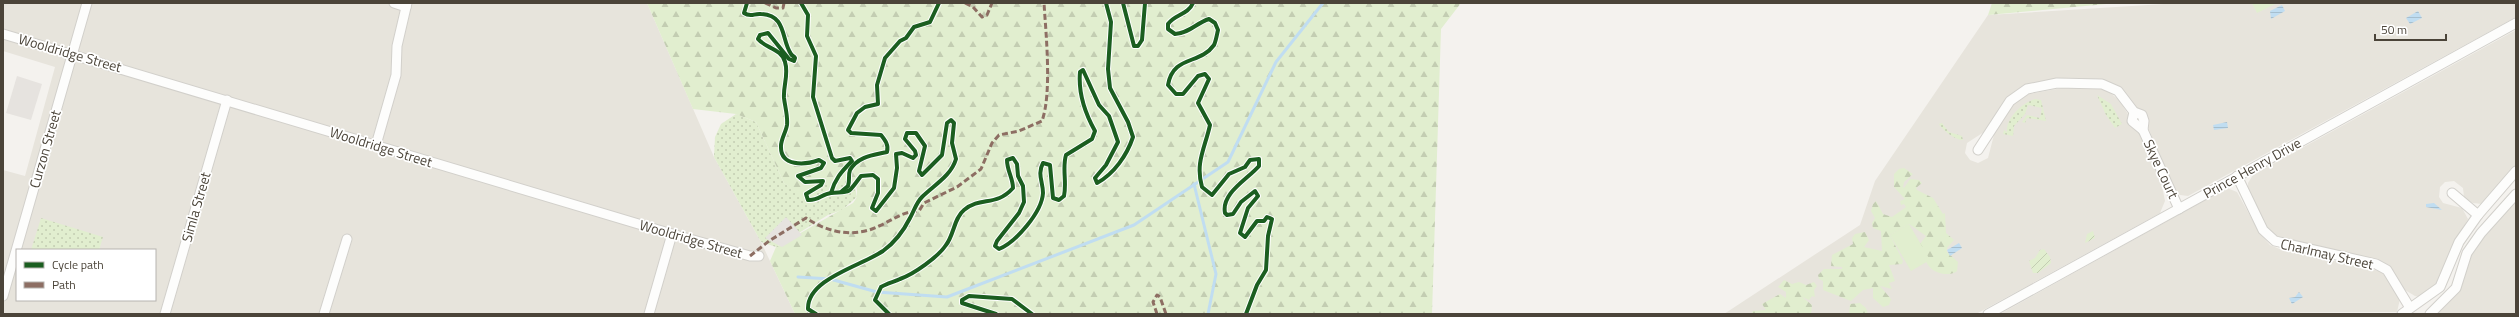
<svg xmlns="http://www.w3.org/2000/svg" width="2519" height="317" viewBox="0 0 2519 317" font-family="'Titillium Web',sans-serif">
	<defs>
		<pattern id="grass-dots" width="8" height="8" patternUnits="userSpaceOnUse"><rect width="8" height="8" fill="#e1eecf"/><path d="M2 2h.1M6 6h.1" fill="none" stroke="#c3cdb2" stroke-width="1.8" stroke-linecap="round"/></pattern>
		<pattern id="forest-firs" width="22" height="20" patternUnits="userSpaceOnUse"><rect width="22" height="20" fill="#e1eecf"/><path d="M5 1l3.5 6h-7zM16 11l3.5 6h-7z" fill="#c3cdb2"/></pattern>
		<pattern id="garden-furrows" width="10" height="10" patternUnits="userSpaceOnUse"><rect width="10" height="10" fill="#e1eecf"/><path d="M-1 1l2-2M0 10L10 0M9 11l2-2" fill="none" stroke="#c3cdb2"/></pattern>
		<pattern id="water-rules" width="6" height="5" patternUnits="userSpaceOnUse"><rect width="6" height="5" fill="#c0ddf1"/><path d="M0 2.5h6" fill="none" stroke="#a6bfcf"/></pattern>
	</defs>
	<rect width="100%" height="100%" fill="#f4f2ee"/>
	<g fill="#e7e4dc" fill-rule="evenodd">
		<path d="M3,3h644l67,154 47,85 34,72h-792v-144l22,6 30,-109 -52,-16zM102,237l-3,13h56v50h-138v-50h14z"/>
		<path d="M2180,3h336v14l-328,179 -8,-1 -5,-5 -28,-65 -19,-29 -13,-11 -13,-5 -31,-2 -48,9 -15,9 -24,36 -17,11 -2,10 5,7 8,3 10,-5 7,-27 18,-28 11,-8 38,-7h36l11,4 10,8 21,33 16,36 7,22 2,10 -5,12 -184,101h-252l136,-89 15,-44 113,-166z"/>
		<path d="M2516,30v136l-34,38 -9,-1 -6,-3 -3,-3 -1,-9 -9,-7 -9,1 -5,5 -1,10 4,6 19,5 6,11 -16,28 -12,36 -21,14 -4,-1 -10,-6 -17,-25 -6,-3 -102,-22 -12,-11 -20,-37v-9l5,-8z"/>
		<path d="M2227,188l10,4 23,42 10,11 12,5 87,18 13,4 18,27 -3,13 -397,2z"/>
		<path d="M2516,198v116h-79l20,-20 16,-44z"/>
	</g>
	<g fill="url(#grass-dots)">
		<path d="M2097,95l14,9 11,20 -7,4 -9,-13z"/>
		<path d="M2035,99l6,1 5,21 -19,-3 -2,5 -3,-1 5,-7 13,3 2,-10 -14,-3 -3,9 -11,12 -1,10 -10,-2 1,-4 3,2c-1,-15 16,-29 28,-33z"/>
		<path d="M736,114l20,8 28,61 19,13c17,-8 32,-21 51,-14l3,15 -15,13 -14,5 -52,32 -15,-5 -47,-85 1,-20 6,-13z"/>
		<path d="M1942,123l7,9 13,4 1,4c-6,1 -21,-10 -24,-16z"/>
		<path d="M41,218l62,19 -4,13h-68z"/>
	</g>
	<g fill="url(#forest-firs)">
		<path d="M647,3h814l-20,26 -9,285h-637l-25,-53 6,-14 77,-44 4,-6v-8l-3,-7c-19,-7 -34,6 -51,15l-19,-14 -28,-61 -20,-8 -43,-5z"/>
		<path d="M1992,3h125l-129,12z"/>
		<path d="M1904,168l9,6 -9,8 -1,5 1,1 6,-9 9,1 3,3 -6,5 1,2 16,8 10,16 2,-1 1,20 8,7 -7,8v4l11,10 -1,9c-7,6 -23,3 -29,-6 -4,-6 -4,-15 -8,-21l6,-8 -17,-12 -19,11 13,26 -1,3 -13,1 6,16 -6,2 3,6 -12,-3 11,13 -2,6 -6,2 -10,-9v-10l-10,2 -12,11 -28,-11v-9l-4,-2 -1,-4 6,-6h18v-2l-11,-1 1,-11 21,-11 -1,-6 3,-4 10,-2 4,8 -5,7 18,4 -1,-20 -8,-3 -1,-5 3,-5 -4,-7 2,-7 3,-3 7,13 9,3 14,-10 -2,-3 -3,1 -1,-4 5,-2 -11,-12v-13l5,-5z"/>
		<path d="M1784,280l8,4 7,-2 7,3 8,-3 3,4 -3,4 1,7 -3,-1 -3,4 -7,-3 10,8 -1,9h-60l2,-3 13,-1 -4,-6 18,-10 6,4v-6l-8,-5z"/>
		<path d="M1860,303l6,5 2,6h-19l1,-10z"/>
	</g>
	<g fill="url(#garden-furrows)">
		<path d="M2093,231l2,7 -10,5 2,-9z"/>
		<path d="M2044,249l6,8 1,6 -13,10h-5l-4,-12 6,-3 5,-8z"/>
	</g>
	<g fill="#e1eecf">
		<path d="M2252,3h25l-20,10z"/>
		<path d="M1909,224l21,36 -19,11 -21,-36z"/>
	</g>
	<g fill="#e6e3df">
		<path d="M17,76l25,8 -11,36 -25,-7z"/>
		<path d="M786,217l16,18 -20,12 -17,-9z"/>
	</g>
	<g fill="url(#water-rules)">
		<path d="M2282,5l3,6 -14,8 -1,-8z"/>
		<path d="M2418,11l4,7 -12,6 -4,-6z"/>
		<path d="M2227,122l1,6 -14,2 -1,-5z"/>
		<path d="M2434,203l8,7 -16,-3v-3z"/>
		<path d="M1959,243l3,5 -12,8 -3,-6z"/>
		<path d="M2299,292l4,5 -11,7 -3,-6 6,-1z"/>
	</g>
	<g fill="none" stroke-linecap="round" stroke-linejoin="round">
		<g stroke="#c0ddf1" stroke-width="3">
			<path d="M1194,184l22,90 -8,40"/>
			<path d="M798,277l32,2 47,13 70,5 187,-72 94,-63 48,-100 47,-59"/>
		</g>
		<g stroke="#d2d0cb" stroke-width="11">
			<g id="street">
				<path d="M394,3l12,4"/>
				<path d="M3,34l669,200 78,22h9"/>
				<path d="M2134,112l-2,9 11,9"/>
				<path d="M376,145l20,-70 1,-29 10,-43"/>
				<path d="M1978,150l32,-49 17,-12 30,-6 45,1 16,7 16,21 8,3 2,6 -1,9 36,79"/>
				<path d="M2237,176l26,54 12,11 101,23 11,6 23,38"/>
				<path d="M2452,193l26,22"/>
				<path d="M3,296l84,-293"/>
				<path d="M165,314l62,-214"/>
				<path d="M324,314l23,-75"/>
				<path d="M649,314l23,-80"/>
				<path d="M1988,314l528,-291"/>
				<path d="M2402,314l38,-27 19,-45 19,-27 38,-44"/>
				<path d="M2430,314l26,-26 11,-35 14,-20 35,-39"/>
			</g>
		</g>
		<use href="#street" stroke="#fdfdfc" stroke-width="9"/>
		<g stroke="#8d6e63" stroke-width="3" stroke-dasharray="6 3" stroke-linecap="butt">
			<path d="M765,3l11,5h7l1,-5"/>
			<path d="M965,3l8,4 9,10 5,-2 5,-12"/>
			<path d="M750,256l19,-15 37,-23c22,15 49,20 73,8 14,-6 24,-15 40,-15l5,-8 33,-16 24,-18 11,-26 7,-8 20,-4 23,-10c10,-28 4,-86 2,-118"/>
			<path d="M1157,314l-4,-12 4,-7 3,2 6,17"/>
		</g>
		<g stroke="#fff" stroke-width="6">
			<g id="cycleway">
				<path d="M747,3l-3,10c7,5 10,0 17,1 26,1 20,26 30,40 1,2 3,2 4,4l-1,3 -5,-2 -21,-26 -8,2 -2,4c7,9 24,10 27,23 4,12 -2,24 -1,36 1,9 4,18 3,27 -1,7 -6,14 -6,21 -1,21 24,19 38,14l5,3 -3,5 -23,8 7,6 18,-1 -2,4 -15,9 2,6c10,1 14,-6 23,-7 22,-2 16,1 30,-17l12,-1 5,4v14l-6,15 4,3 18,-23 3,-20 -1,-14 6,-1 11,5 3,-3 -1,-4 -10,-12 2,-6h9l9,13 -6,25 3,4 20,-20 5,-32 4,-3 3,3 -2,20 4,16c-5,17 -22,26 -34,38 -6,6 -8,14 -12,21 -6,12 -16,25 -27,33 -22,15 -76,28 -75,58l8,5"/>
				<path d="M801,3l7,12 -1,21 9,20 -3,41 19,61 3,3 15,-3 2,3c-11,11 -17,18 -21,32"/>
				<path d="M1123,3l11,43h4l4,-6 3,-37"/>
				<path d="M1193,3c-5,12 -18,11 -25,21v5l7,5c15,-1 21,-11 34,-15l6,4 3,7c-1,4 -2,11 -4,15 -14,20 -41,10 -46,40l8,9h7l15,-18 7,-2 4,5 -11,24 12,22c-5,23 -15,38 -8,62l10,8 17,-21 16,-7 5,-7 9,-1v7c-11,13 -38,27 -34,47l2,2 6,-1 8,-12 14,-11 3,5 -10,12 -8,25 5,4 12,-16h7l3,-4 5,2 -4,17 -2,34 -9,15 -11,29"/>
				<path d="M842,191l6,-5c2,-5 0,-11 2,-16 8,-14 24,-15 37,-18 2,-7 -2,-12 -6,-17l-30,-2 -3,-3 9,-17 8,-6 13,-3 -1,-19 8,-27 15,-17 6,-3 8,-11 16,-5 9,-19"/>
				<path d="M889,314l-14,-14 6,-13c6,-4 13,-5 19,-8 14,-5 38,-22 46,-34 8,-10 8,-27 18,-35 17,-14 32,-3 49,-22 0,-10 -6,-17 -6,-28l6,-2 4,6 1,12 5,10 1,16 -5,11 -22,28 -2,5 4,3c17,-7 43,-37 44,-56 0,-11 -6,-19 0,-30l7,2 3,33 6,2 5,-4c3,-14 -2,-28 2,-41l26,-16 3,-8c-10,-18 -17,-37 -15,-59l3,-2 16,35 10,11 9,26 -12,23 -11,13 2,5c17,-9 30,-28 36,-46l-5,-15 -18,-34 -2,-19 3,-47 -5,-19"/>
				<path d="M996,314l-34,-11v-3l7,-4 43,3 20,15"/>
			</g>
		</g>
		<use href="#cycleway" stroke="#1b5e20" stroke-width="4"/>
	</g>
	<g text-anchor="middle" stroke-width="3.5" stroke-linejoin="round" paint-order="stroke">
		<g font-size="14" fill="#4b4439" stroke="#fff">
			<text transform="translate(70 53) rotate(16)" y="5">Wooldridge Street</text>
			<text transform="translate(381 147) rotate(17)" y="5">Wooldridge Street</text>
			<text transform="translate(45 149) rotate(-74)" y="5">Curzon Street</text>
			<text transform="translate(2252 168) rotate(-29)" y="5">Prince Henry Drive</text>
			<text transform="translate(2161 169) rotate(65)" y="5">Skye Court</text>
			<text transform="translate(196 207) rotate(-74)" y="5">Simla Street</text>
			<text transform="translate(691 239) rotate(16)" y="5">Wooldridge Street</text>
			<text transform="translate(2327 254) rotate(13)" y="5">Charlmay Street</text>
		</g>
	</g>
	<rect width="2519" height="317" fill="none" stroke="#4b4439" stroke-width="8"/>
	<rect x="16" y="249" width="140" height="52" fill="#ffffff" stroke="#b7b4b0"/>
	<rect x="24" y="262" width="20" height="6" fill="#1b5e20" stroke="#b7b4b0"/>
	<text x="52" y="269" font-size="12" fill="#4b4439">Cycle path</text>
	<rect x="24" y="282" width="20" height="6" fill="#8d6e63" stroke="#b7b4b0"/>
	<text x="52" y="289" font-size="12" fill="#4b4439">Path</text>
	<path d="M2375 34v6h71v-6" fill="none" stroke="#4b4439" stroke-width="2"/>
	<text x="2381" y="34" font-size="12" fill="#4b4439" stroke="#ffffff" stroke-width="3" paint-order="stroke">50 m</text>
</svg>
